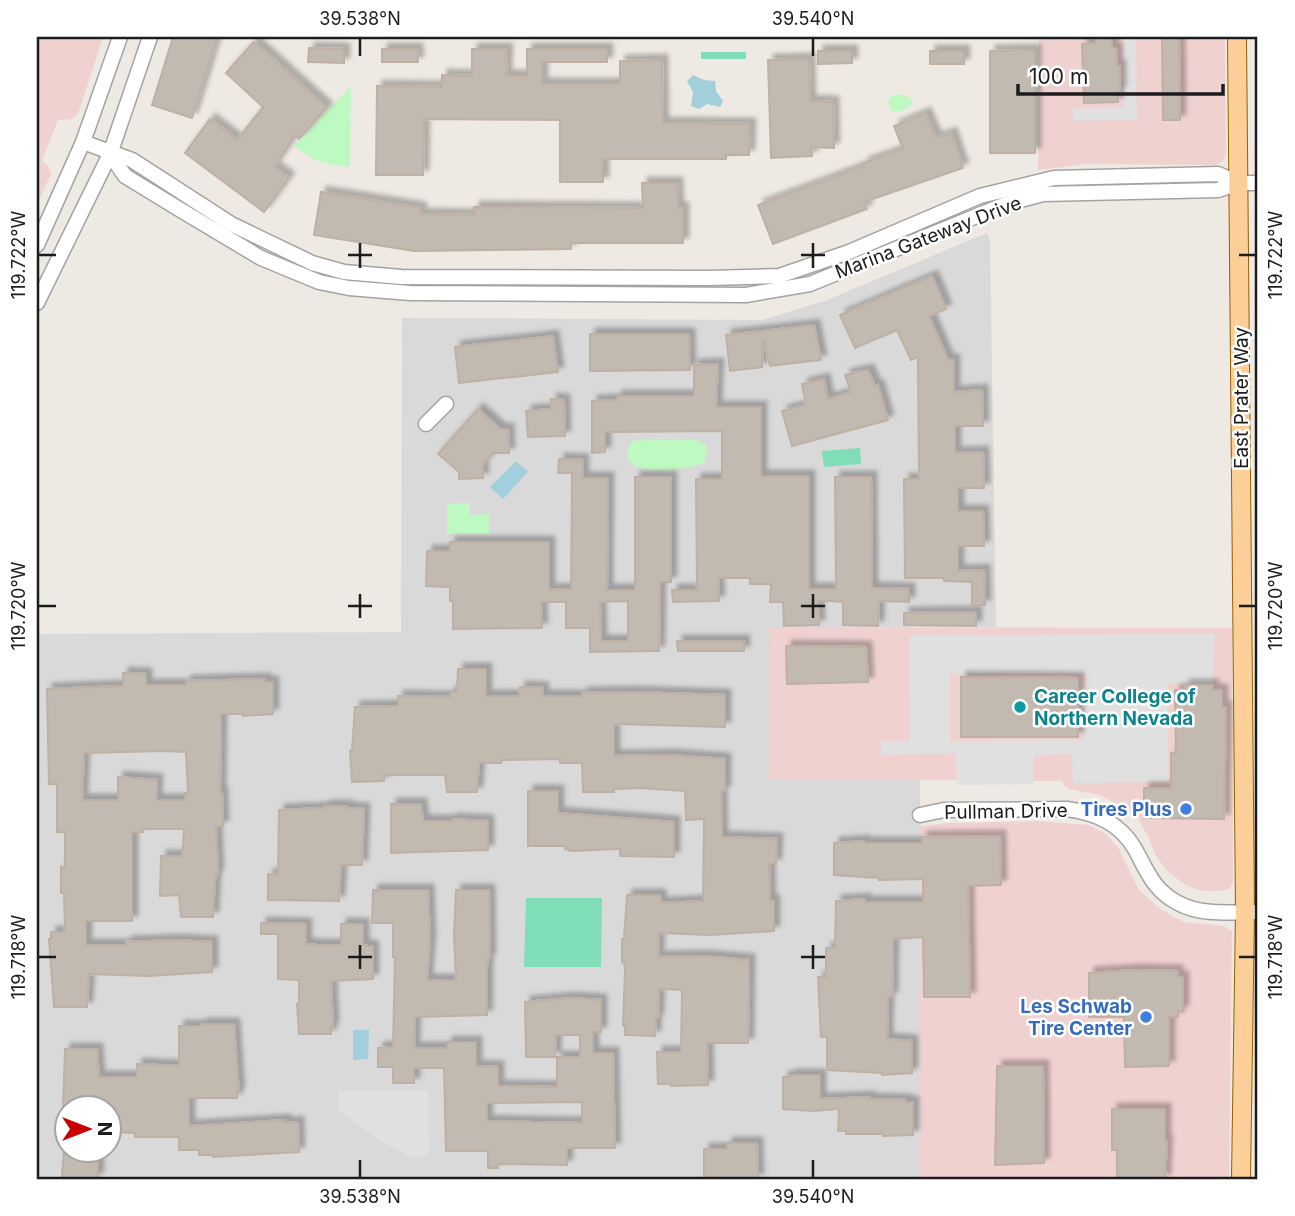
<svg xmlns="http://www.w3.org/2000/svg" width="1295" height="1216" viewBox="0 0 1295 1216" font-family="Inter,sans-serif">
	<defs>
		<filter id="shadow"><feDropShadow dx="5.5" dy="-5.5" stdDeviation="2" flood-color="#0004"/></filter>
	</defs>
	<rect width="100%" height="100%" fill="#eee9e2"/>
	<path fill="#dad9d9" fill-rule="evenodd" d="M987,233l3,8 6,386h-225l149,153v399h-883v-545l364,-2 1,-314 360,2 65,-20zM66,1108h42v42h-42z"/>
	<g fill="#efd1d0">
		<path d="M37,37h66l-25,77 -7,5 -13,1 -16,40 7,8 2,6 -14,30z"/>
		<path d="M1039,37h186l1,115 -2,8 -8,5 -129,-1 -49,6z"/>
		<path d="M770,627l462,1 1,254 -4,7 -9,2h-18l-16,-6 -18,-13 -12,-16 -8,-20 -12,-20 -14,-10 -23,-11 -28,-6 -6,-3 -3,-5 -293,-2z"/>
		<path d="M1036,821l53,4 17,9 13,15 20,41 20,18 24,14 41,4 8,5 -3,248h-309v-353l29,-3z"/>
	</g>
	<g fill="#bdf9c1">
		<path d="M351,86l-1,81c-26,-3 -36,-5 -56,-21z"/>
		<path d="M901,94l10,4 2,6 -11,7 -10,1 -4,-11 4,-5z"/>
		<path d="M648,440h48l10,5 1,8 -3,10c-18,8 -97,17 -72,-22z"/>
		<path d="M470,503v12l19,-1v20h-42v-30z"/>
	</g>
	<g fill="#7fdeb7">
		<rect x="701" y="52" width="45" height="7"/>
		<path d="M860,448l1,16 -37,3 -2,-16z"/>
		<path d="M526,898h76l-1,69h-77z"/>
	</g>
	<g fill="#e0e0e0" fill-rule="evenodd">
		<path d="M1124,37h12l1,83 -64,1v-12l51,-1z"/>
		<path d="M1215,634l-3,49h-44v99l-95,1 -1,-29 -38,1 -1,29 -76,1 -1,-32 -75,2v-14h29l-1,-106zM950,673h135l-1,67 -134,1z"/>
		<path d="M428,1090l1,66h-20l-27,-14 -44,-32 1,-19z"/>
	</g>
	<g fill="#a1cfdc">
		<path d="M693,75l11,5 11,1 1,10 7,10 -3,6 -13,-3 -8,5 -8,-3 2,-14 -6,-11z"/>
		<path d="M516,461l12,11 -25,27 -13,-12z"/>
		<path d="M353,1030h16l-1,29 -15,1z"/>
	</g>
	<g fill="#c2b9b1" stroke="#bfb0a4" stroke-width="2" fill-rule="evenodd" filter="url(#shadow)">
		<path d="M173,37h44l-25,81 -40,-13z"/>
		<path d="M1095,37h17v11h4l1,18h3v26h-3l1,10 -34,1 -2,-59 13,-1z"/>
		<path d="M1162,37h17l1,83h-17z"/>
		<path d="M254,42l73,66 -28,31 -4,-3 -21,31 15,11 -25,34 -79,-59 25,-34 27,21 26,-33 -37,-34z"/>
		<path d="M309,48l35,1v14l-36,-1z"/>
		<path d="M382,49h35l1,13h-36z"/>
		<path d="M472,49h35l-1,27h21v-27h80v13h-65v22h78v-23l42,-1 1,63 87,1 -1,31h-23v4h-123v23h-43v-62l-136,-1 -1,56h-47l1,-89 65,1v-12l30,1z"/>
		<path d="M1035,50v103h-45v-102z"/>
		<path d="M818,51h34v12l-34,1z"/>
		<rect x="930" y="51" width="34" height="13"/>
		<path d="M809,59l1,42 23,1 1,46 -23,-1 1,9 -41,2 -3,-98z"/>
		<path d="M925,113l11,25 15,-5 12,35 -99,34 3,7 -94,35 -15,-39 106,-39 -1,-3 40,-14 -9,-23z"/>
		<path d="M642,183h35l1,25h5v35h-112v6l-157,2 -100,-16 7,-43 100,16 -1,6 54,1v-8l169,1z"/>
		<path d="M932,276l14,33 -17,7 19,44h6v32l28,-2 1,36h-28v27l28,-1 1,36h-26v23h25l1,35h-26v25l26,-1 1,35h-13v-23l-28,-1v-3h-39l-1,-99h15l-1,-122 -7,3 -14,-30 -42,18 -15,-33z"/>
		<path d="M814,325l7,35 -51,6 -7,-27 -1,28 -32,4 -4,-36z"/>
		<path d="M590,334h99l1,36 -100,1z"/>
		<path d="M553,336l5,36 -99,11 -4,-36z"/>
		<path d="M718,364l-2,43h45v69h48v113h27l-1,-112h36l1,111 37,1v13l-30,-1 -1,25 -35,-1v-23l-12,-1h-13l1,24 -35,1 -1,-24h-13l1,-18h-21v-6h-32l1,23 -46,1 -1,-12h25l-1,-111h26v-48l-117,1v20l-13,1v-52l25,-1v-4h77v-31z"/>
		<path d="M868,370l7,16 3,-1 10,35 -96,26 -10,-35 24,-6 -4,-21 22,-5 4,20 23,-7 -6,-17z"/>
		<path d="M551,399l13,1 1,36 -37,1 -2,-26 26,-2z"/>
		<path d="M478,409l22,20h8l1,24h-16l-11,12 1,13 -24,1v-7l-21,-18z"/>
		<path d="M559,459l24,1v18h25l-1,112h28v-113h36v105h-11l-1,69 -69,1v-24h-24v-26h-25l1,26 -89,1v-28h-3v-14l-24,-1 1,-35h23v-9h99v48l22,-1 1,-116h-14zM628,601v40h-27l-1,-39z"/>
		<path d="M976,612v14l-72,-1v-12z"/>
		<path d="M677,641h67v10h-66z"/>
		<path d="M786,646l80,1 2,35 -81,2z"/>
		<path d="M458,669h28v27h33l1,-9 23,1v8h39v-3l49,-1 94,3v32l-111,-3v32l55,-1 56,4v32h-4l1,46 55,2 -1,25h-7l1,37h4v30l-64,4 -51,-2 -1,24 45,-1 46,4 -1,83h-41l1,42 -37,1v-2h-13l-1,-32h24l1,-62 -23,-1 -1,29h-2l-1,18 -30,-1v-9h-2l2,-57 -1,-7h-2v-23h2l3,-44h33l1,8 42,-2 1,-82 -18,1 -1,-29 -47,-3 -24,1v3h-31l-1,-29h-22v-4l-59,1v3h-22l-2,29h-30l-2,-17h-61v6l-32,1 -2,-31h2l3,-44 43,-1v-10l52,1v-5h7z"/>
		<path d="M123,673l23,1v11h40v-4l79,-2v3h8v32l-30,2v-2h-22l-1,79h2l1,33h-7l2,46 -3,8 -2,37h-32l-2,-22 -19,1 1,-40h21l2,-27h-41v3h-11v89h-46v24h40v-3l50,-2 36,2v30l-64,4 -59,-2 -2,33h-33l-5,-68h2v-7h14l-1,-39h-3v-26l4,1v-36h-8v-48h-8l-2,-95 76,-3zM163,751l23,1 2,41h-3v7h-29l1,-20 -39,-3v23h-36l2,-47z"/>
		<path d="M961,677l117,1v59h-117z"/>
		<path d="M1184,685h29v5h9v17h4l-2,112 -80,-1v-30h27v-35h5l-1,-63h9z"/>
		<path d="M528,791h30v22l116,9v35l-54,-1v-7h-2l-46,2 -7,-2v-3h-37z"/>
		<path d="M391,804h30l2,17h29v-2l36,2v29l-97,3z"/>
		<path d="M324,806h23v2l17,1 -2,56h-21l-2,36 -71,-1v-26l10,1 1,-65 45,-2z"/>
		<path d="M1000,836l1,49 -33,1 2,111h-46l-1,-60 -30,2 -1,58h-4l-1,42 25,2v32l-30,2v-2l-55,-3v-33h-6l-3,-60h8v-29h9l1,-47 29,-2v3h58v-23l-44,1v-2l-45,-3v-32l30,-2v2h58v-6z"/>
		<path d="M373,890h55l2,48 -3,42h29l-2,-45 2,-45h33l1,68h-2l-1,8v49l-72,2 -1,31h33v-6h29v24l22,1v19l59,1v-30h23v-22h-24l-1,22h-29l-1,-55 46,-4 30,2v32h-8v21h20l2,95h-48v17l-69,-1v4h-10v-17h-42l-2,-83h-30v15h-21v-16h-15v-19l15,-1 2,-90h-2v-34h-21zM582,1102v21l-95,-2v-18z"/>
		<path d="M261,923l45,1v20l11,1h24v-21h22v21l10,2v32l-42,2 2,46h-2v7h-32l-2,-30h2v-24l-21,-1v-45h-17z"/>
		<path d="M1136,970l41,1 1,6h5v34h-5v6h-9v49l-44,1 -1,-50h-35v-44z"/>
		<path d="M201,1024h33l5,68h-2v6h-48v28l96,-6v3l13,-1 1,30 -86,5v-2h-14v-5h-20v-13h-44v-4l-26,-1v-24h-46l2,-59h32l2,28h38v-13l42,2v-40h22z"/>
		<path d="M997,1066h46l1,97 -49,2z"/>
		<path d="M790,1075h30v24l49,-2 -1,2 38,1v2h7v33l-30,1v-2h-37v-3h-8l1,-22 -26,2 -30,-2v-32h7z"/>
		<path d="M1112,1109h53v32h2l-2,38h-46v-3h-2v-26h-5z"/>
		<path d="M727,1143h30l1,36h-54v-30h23z"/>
		<path d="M64,1150h34v26h-2v3h-32l-2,-4z"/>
	</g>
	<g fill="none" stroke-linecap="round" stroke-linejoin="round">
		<g stroke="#a3a3a3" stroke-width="17">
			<g id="minor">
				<path d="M83,142l49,18 99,64 81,39 32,9 57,5 309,1 69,-2 70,-24 131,-56 74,-18 164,-4 21,9"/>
				<path d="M110,154l15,22 54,33 82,49 58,24 30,6 61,5 336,2 64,-11 196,-80 37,-10 175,-4 21,-7h19"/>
				<path d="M37,245l46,-103 37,-105"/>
				<path d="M37,303l73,-149 40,-117"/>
				<path d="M426,424l20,-20"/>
				<path d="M920,815l24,-5 123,-1c29,4 53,14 68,40 12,22 19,42 43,54 24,13 54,9 80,9"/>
			</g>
		</g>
		<g stroke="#946100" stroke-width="20">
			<path id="major" d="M1237,37l8,875 -4,267"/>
		</g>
		<use href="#minor" stroke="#fff" stroke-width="14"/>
		<use href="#major" stroke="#fccf98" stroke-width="18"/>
	</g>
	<path fill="none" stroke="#1c1c1c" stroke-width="2.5" d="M360,38v18M813,38v18M360,243v25M813,243v25M38,255h18M348,255h24M801,255h24M1239,255h17M360,594v24M813,594v24M38,606h18M348,606h24M801,606h24M1239,606h17M360,945v24M813,945v24M38,957h18M348,957h24M801,957h24M1239,957h17M360,1160v18M813,1160v18"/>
	<circle fill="#0f9aa8" stroke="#fff" stroke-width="2.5" cx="1020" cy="707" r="7"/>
	<g fill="#3f7fe0" stroke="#fff" stroke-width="2.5">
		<circle cx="1186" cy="809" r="7"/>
		<circle cx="1146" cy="1017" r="7"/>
	</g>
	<g text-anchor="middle" stroke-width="5" stroke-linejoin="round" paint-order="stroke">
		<g font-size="19" fill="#1c1c1c" stroke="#fff">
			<text transform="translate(928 237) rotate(-21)" y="7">Marina Gateway Drive</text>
			<text transform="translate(1241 398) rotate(-90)" y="7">East Prater Way</text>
			<text transform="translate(1006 811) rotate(-1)" y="7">Pullman Drive</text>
		</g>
		<g font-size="19" font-weight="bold" fill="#0d838f" stroke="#fff" text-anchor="start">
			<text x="1034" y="703">Career College of<tspan x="1034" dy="22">Northern Nevada</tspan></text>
		</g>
		<g font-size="19" font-weight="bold" fill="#366cbe" stroke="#fff" text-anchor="end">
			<text x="1172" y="816">Tires Plus</text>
			<text x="1132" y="1013">Les Schwab<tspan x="1132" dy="22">Tire Center</tspan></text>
		</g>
	</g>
	<rect width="1295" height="1216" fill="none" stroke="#ffffff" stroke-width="77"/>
	<g transform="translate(88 1129) rotate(90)"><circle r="33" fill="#ffffff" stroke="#a4a4a4" stroke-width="2"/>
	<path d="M0-5L12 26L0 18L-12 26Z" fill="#c80003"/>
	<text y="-10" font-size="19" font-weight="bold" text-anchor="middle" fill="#1c1c1c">N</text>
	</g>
	<path d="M1018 84v10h205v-10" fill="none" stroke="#1c1c1c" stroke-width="3.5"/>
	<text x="1029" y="84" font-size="21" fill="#1c1c1c" stroke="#ffffff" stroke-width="5" paint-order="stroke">100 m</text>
	<rect x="38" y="38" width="1218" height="1140" fill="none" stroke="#1c1c1c" stroke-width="2.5"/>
	<g font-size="18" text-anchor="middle" fill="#1c1c1c">
		<text x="360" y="25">39.538°N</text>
		<text x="813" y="25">39.540°N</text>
		<text transform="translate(1276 255) rotate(-90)" y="6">119.722°W</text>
		<text transform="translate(19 255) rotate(-90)" y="6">119.722°W</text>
		<text transform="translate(1276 606) rotate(-90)" y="6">119.720°W</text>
		<text transform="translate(19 606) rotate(-90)" y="6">119.720°W</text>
		<text transform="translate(1276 957) rotate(-90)" y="6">119.718°W</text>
		<text transform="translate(19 957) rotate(-90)" y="6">119.718°W</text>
		<text x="360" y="1203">39.538°N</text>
		<text x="813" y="1203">39.540°N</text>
	</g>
</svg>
